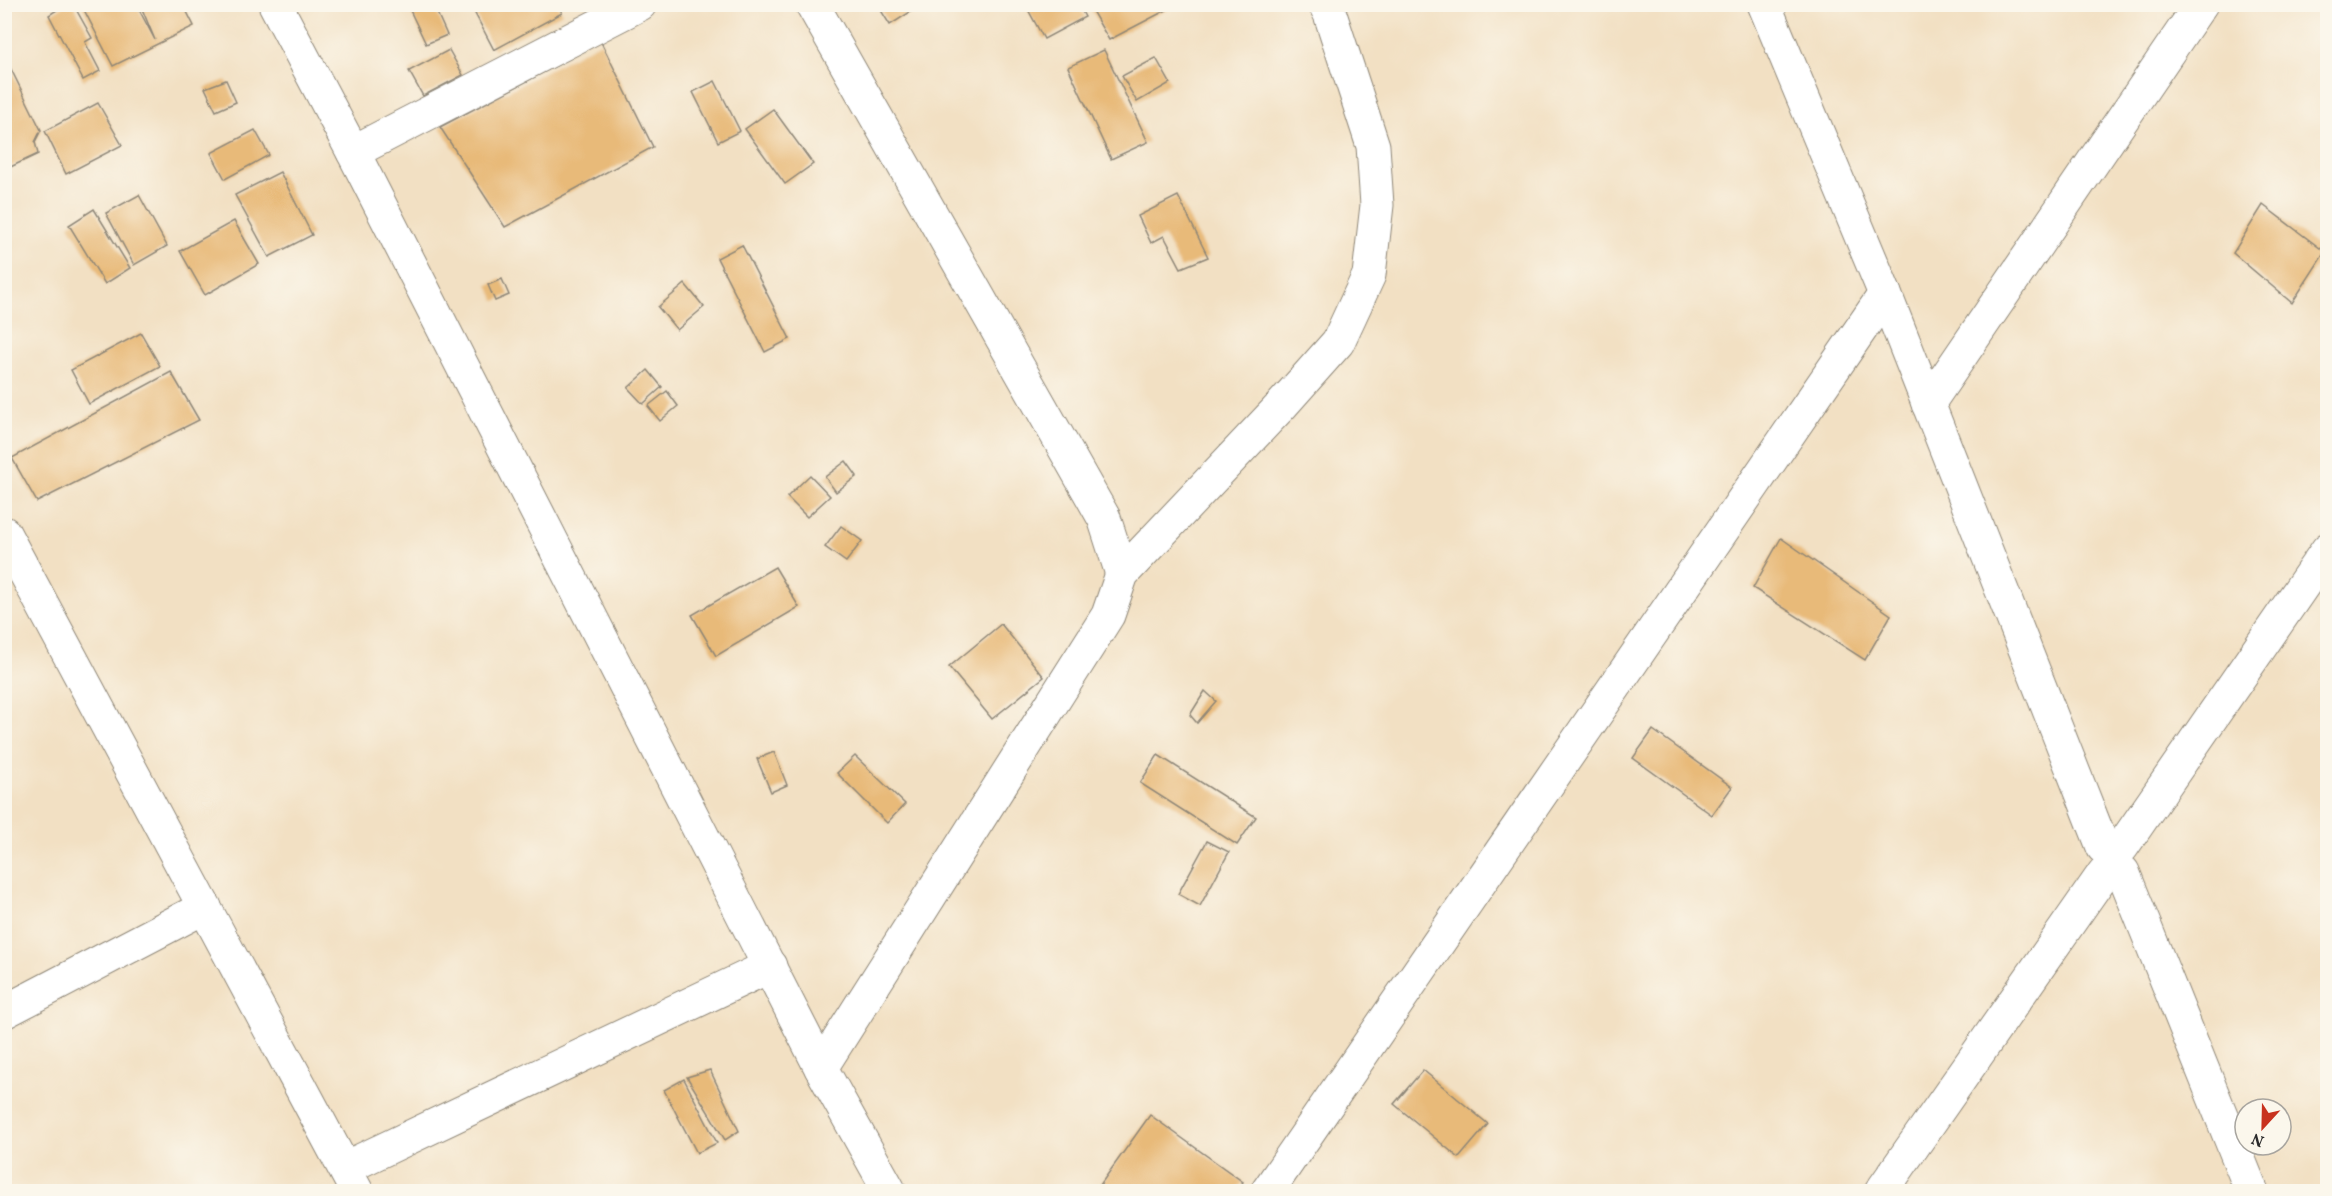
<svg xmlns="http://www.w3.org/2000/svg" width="2332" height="1196" viewBox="0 0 2332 1196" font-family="Vollkorn,serif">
	<rect width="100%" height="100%" fill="#fbf7ec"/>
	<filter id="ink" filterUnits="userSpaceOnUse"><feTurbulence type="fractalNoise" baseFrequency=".0167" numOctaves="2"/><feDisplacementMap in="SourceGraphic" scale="12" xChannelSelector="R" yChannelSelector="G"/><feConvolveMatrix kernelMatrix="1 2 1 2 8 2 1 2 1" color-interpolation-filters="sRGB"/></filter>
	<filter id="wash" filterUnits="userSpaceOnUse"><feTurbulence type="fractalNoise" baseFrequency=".008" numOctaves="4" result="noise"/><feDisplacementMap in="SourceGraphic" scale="24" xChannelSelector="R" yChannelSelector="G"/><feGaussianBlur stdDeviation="1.35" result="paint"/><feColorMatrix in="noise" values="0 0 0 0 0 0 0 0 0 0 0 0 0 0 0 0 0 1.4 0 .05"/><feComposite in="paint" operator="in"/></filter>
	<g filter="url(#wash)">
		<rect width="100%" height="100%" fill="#f2e0c3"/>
		<g id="blocks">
			<g fill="#e8ba79">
				<path d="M66,4h7l19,34 -7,4 15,29 -17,9 -34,-65z"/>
				<path d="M81,4h55l19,36 -15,-36h43l11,22 -81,40z"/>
				<path d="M407,4h26l14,31 -21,9z"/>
				<path d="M470,4h87l5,9 -68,37z"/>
				<path d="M877,4h39l2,3 -28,18z"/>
				<path d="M1025,4h53l7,13 -41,22z"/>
				<path d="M1088,4h90l-69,36z"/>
				<path d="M601,42l52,105 -148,80 -65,-100z"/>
				<path d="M449,50l14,25 -40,21 -14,-25z"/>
				<path d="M1104,50l44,92 -37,17 -43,-92z"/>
				<path d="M1156,58l14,25 -33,19 -15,-26z"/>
				<path d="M7,61l34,69 -6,12 3,12 -34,16v-108z"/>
				<path d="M226,80l10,22 -20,9 -11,-23z"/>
				<path d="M715,81l25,50 -22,11 -25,-50z"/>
				<path d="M98,103l24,42 -56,29 -21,-43z"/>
				<path d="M773,109l40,55 -28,20 -40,-55z"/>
				<path d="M255,130l14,25 -44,24 -14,-26z"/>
				<path d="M280,172l32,63 -43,22 -34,-62z"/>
				<path d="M139,195l28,51 -33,19 -28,-52z"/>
				<path d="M1178,196l30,61 -27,11 -17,-32 -13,7 -13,-27z"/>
				<path d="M2263,205l62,47 -33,51 -59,-50z"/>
				<path d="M94,209l36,59 -25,16 -36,-59z"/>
				<path d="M234,221l25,43 -54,31 -25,-44z"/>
				<path d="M742,245l48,94 -25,13 -48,-94z"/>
				<path d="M502,279l7,16 -14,6 -7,-16z"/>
				<path d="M685,284l19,23 -27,23 -19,-23z"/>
				<path d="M141,333l19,33 -71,38 -18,-34z"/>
				<path d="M648,370l14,17 -19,17 -15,-16z"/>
				<path d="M171,372l28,48 -162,82 -25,-44z"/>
				<path d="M667,391l11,15 -18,15 -12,-15z"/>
				<path d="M846,461l11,15 -21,16 -11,-15z"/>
				<path d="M810,475l20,21 -23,21 -20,-20z"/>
				<path d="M841,526l21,15 -16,21 -21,-15z"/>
				<path d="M1781,538l110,77 -26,45 -112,-72z"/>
				<path d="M775,567l24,40 -83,49 -24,-41z"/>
				<path d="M1001,624l43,53 -52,42 -43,-52z"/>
				<path d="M1205,691l11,10 -19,22 -7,-8z"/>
				<path d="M1653,730l79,57 -20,28 -79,-57z"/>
				<path d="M774,752l13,33 -16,7 -14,-33z"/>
				<path d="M1158,755l98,62 -19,28 -97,-62z"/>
				<path d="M855,756l50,48 -18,19 -50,-50z"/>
				<path d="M1207,841l22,11 -29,54 -22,-12z"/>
				<path d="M710,1070l29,61 -14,9 -38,-63z"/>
				<path d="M1423,1070l65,54 -29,34 -65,-54z"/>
				<path d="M684,1079l33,64 -20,10 -33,-63z"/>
				<path d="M1150,1115l93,67 -7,10h-141z"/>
			</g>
		</g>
	</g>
	<g filter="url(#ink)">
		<use href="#blocks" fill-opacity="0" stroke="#8e8677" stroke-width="1.5"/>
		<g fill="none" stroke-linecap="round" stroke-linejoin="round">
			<g stroke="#8e8677" stroke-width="35">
				<g id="minor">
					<path d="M275,4l78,148 468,916 69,124"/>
					<path d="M812,4l292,514 18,56"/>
					<path d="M1764,4l121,290 218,553"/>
					<path d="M353,152l287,-148"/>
					<path d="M1928,404l273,-400"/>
					<path d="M4,533l353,659"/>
					<path d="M2123,872l129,320"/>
					<path d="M4,1012l201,-105"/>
					<path d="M821,1068l287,-453 14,-41 159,-168 57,-64 31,-67 8,-70 -4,-59 -43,-132 -5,-10"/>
					<path d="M345,1168l425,-202"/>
					<path d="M1267,1192l618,-898"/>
				</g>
			</g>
			<g stroke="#8e8677" stroke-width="35">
				<g id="tertiary">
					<path d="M2122,847l206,-298"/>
					<path d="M1881,1192l223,-319"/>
				</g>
			</g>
			<use href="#minor" stroke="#fff" stroke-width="33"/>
			<use href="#tertiary" stroke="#fff" stroke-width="33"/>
		</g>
	</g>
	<rect width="2332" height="1196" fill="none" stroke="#fbf7ec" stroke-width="24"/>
	<g transform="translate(2263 1127) rotate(202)"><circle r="28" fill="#fbf7ec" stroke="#a8a59f" stroke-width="1.5"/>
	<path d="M0-4.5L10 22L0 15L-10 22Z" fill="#c8321e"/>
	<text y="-9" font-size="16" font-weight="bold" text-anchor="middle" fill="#2b2b2b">N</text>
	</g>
</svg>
